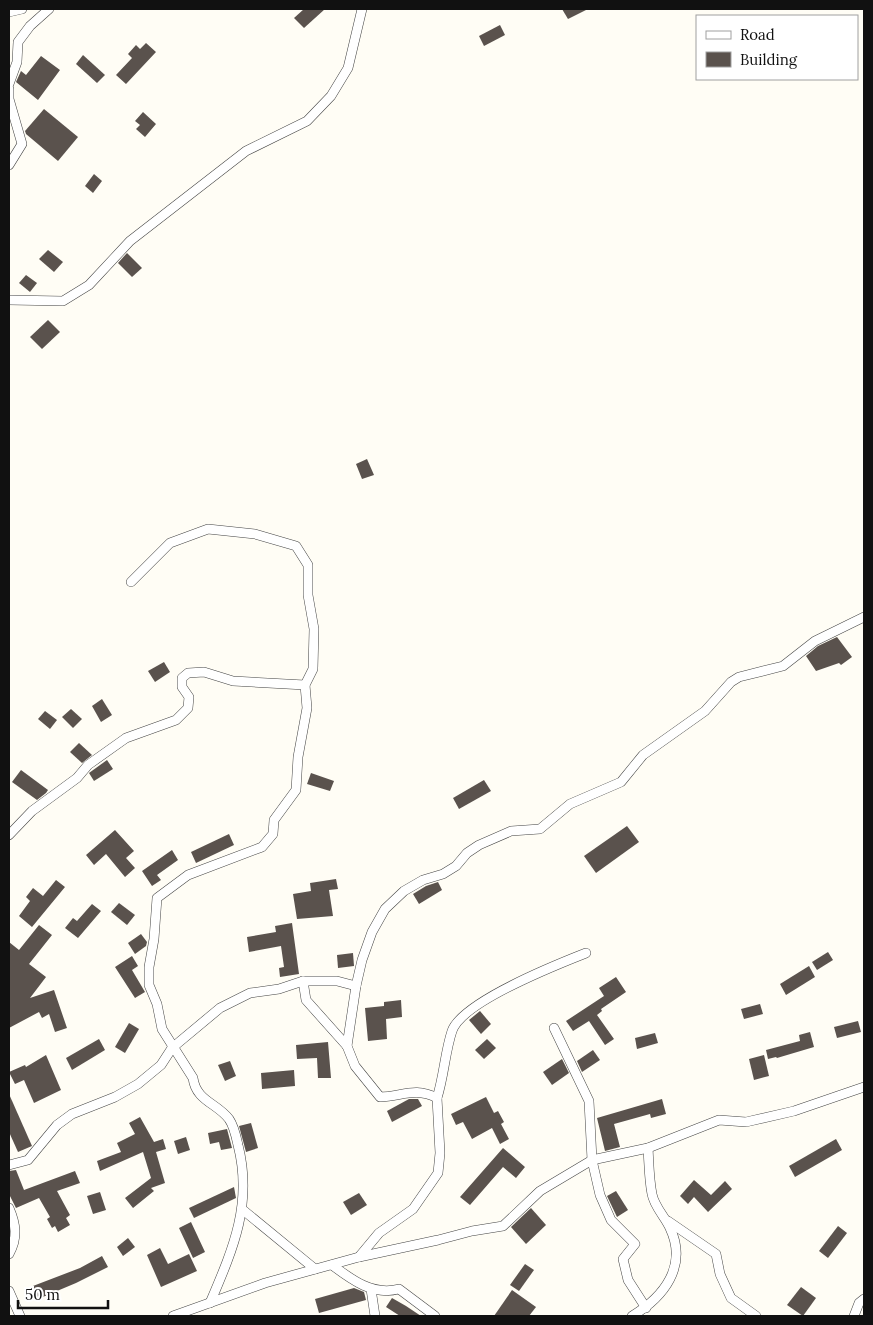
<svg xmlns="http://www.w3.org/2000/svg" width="873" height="1325" viewBox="0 0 873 1325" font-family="Lora,serif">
	<rect width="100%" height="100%" fill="#fffdf5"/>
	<g fill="#5a524d">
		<path d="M304,9h21l-21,19 -10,-10z"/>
		<path d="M562,9h26l-20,10z"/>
		<path d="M500,25l5,10 -21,11 -5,-10z"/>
		<path d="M146,43l10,9 -30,32 -10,-9 16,-17 -4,-4 8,-9 4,4z"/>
		<path d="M83,55l22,20 -8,8 -21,-19z"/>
		<path d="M41,56l19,14 -22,30 -22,-18 5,-11 5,4z"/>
		<path d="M44,109l34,28 -20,24 -32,-27 -1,-3z"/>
		<path d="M143,112l13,12 -11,13 -9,-8 4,-4 -5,-4z"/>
		<path d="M94,174l8,7 -9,12 -8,-7z"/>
		<path d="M48,250l15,12 -9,10 -15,-13z"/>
		<path d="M127,253l15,15 -10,9 -14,-14z"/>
		<path d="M26,275l11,8 -7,9 -11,-9z"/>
		<path d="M48,320l12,12 -18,17 -12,-12z"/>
		<path d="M367,459l7,16 -12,4 -6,-15z"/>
		<path d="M837,637l15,20 -11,8 -2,-2 -23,8 -10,-15 12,-10z"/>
		<path d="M164,662l6,10 -15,10 -7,-11z"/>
		<path d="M102,699l10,16 -11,7 -9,-16z"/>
		<path d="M71,709l11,10 -9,9 -11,-11z"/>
		<path d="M45,711l12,9 -7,9 -12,-10z"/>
		<path d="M79,743l13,12 -10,8 -12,-11z"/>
		<path d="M107,760l6,9 -19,12 -5,-8z"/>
		<path d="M21,770l27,20 -2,3 -9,7 -25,-18z"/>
		<path d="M311,773l23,8 -4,10 -23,-7z"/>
		<path d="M484,780l7,11 -32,18 -6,-11z"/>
		<path d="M627,826l12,16 -43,31 -12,-17z"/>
		<path d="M115,830l19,21 -8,7 9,10 -10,9 -19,-23 -12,11 -8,-10z"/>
		<path d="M229,834l5,11 -38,18 -5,-11z"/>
		<path d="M172,850l6,10 -21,15 4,5 -9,6 -10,-15z"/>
		<path d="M336,879l2,10 -9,1 4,26 -36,3 -4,-25 18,-3 -1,-8z"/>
		<path d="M56,880l9,7 -33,40 -13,-11 11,-15 -4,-4 7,-9 10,8z"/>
		<path d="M438,882l4,8 -23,14 -6,-10 13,-8z"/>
		<path d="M119,903l16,12 -8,10 -16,-13z"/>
		<path d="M92,904l9,7 -23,27 -13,-10 8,-10 4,3z"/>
		<path d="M292,923l7,51 -19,3 -1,-9 5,-1 -3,-21 -32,6 -2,-15 29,-5 -1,-6z"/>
		<path d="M39,925l13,10 -23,29 17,13 -16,21 24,-8 13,38 -12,4 -6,-18 -7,4 -3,-6 -30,16v-86l10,8z"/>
		<path d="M141,934l6,8 -1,4 -11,8 -7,-11z"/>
		<path d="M828,952l5,8 -16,10 -5,-8z"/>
		<path d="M353,953l1,13 -16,2 -1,-13z"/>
		<path d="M132,956l6,10 -6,4 13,22 -10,6 -20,-31z"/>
		<path d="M809,966l6,11 -29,18 -6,-11z"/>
		<path d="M616,977l10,15 -25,17 1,2 -5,4 17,24 -9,6 -16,-24 -16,10 -7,-10 38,-25 -5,-8z"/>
		<path d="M401,1000l1,17 -16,2 1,20 -19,2 -3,-33 19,-2v-4z"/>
		<path d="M760,1004l3,10 -19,5 -3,-10z"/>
		<path d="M480,1011l11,13 -10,10 -12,-14z"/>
		<path d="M858,1021l3,11 -24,6 -3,-11z"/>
		<path d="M129,1023l10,6 -14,24 -10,-6z"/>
		<path d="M810,1032l4,15 -37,11 -1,-1 -8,2 -2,-9 34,-9 -1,-6z"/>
		<path d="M655,1033l3,10 -21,6 -2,-11z"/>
		<path d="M99,1039l6,11 -33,20 -6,-12z"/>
		<path d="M487,1039l9,9 -12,11 -9,-9z"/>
		<path d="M328,1042l3,36h-13l-1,-20 -20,1 -1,-14z"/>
		<path d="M593,1050l7,10 -18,12 -5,-11z"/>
		<path d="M46,1055l15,35 -27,13 -10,-23 -9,4 -6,-12 16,-7 1,2z"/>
		<path d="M764,1055l5,21 -15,4 -5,-21z"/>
		<path d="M562,1059l7,14 -17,12 -9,-13z"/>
		<path d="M230,1061l6,15 -11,5 -7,-16z"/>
		<path d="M294,1070l1,16 -33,3 -1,-16z"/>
		<path d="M9,1094l23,52 -14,6 -9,-20z"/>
		<path d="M486,1097l8,16 4,-2 6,11 -3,2 8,15 -9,5 -8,-16 -20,11 -9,-17 -7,3 -5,-11z"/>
		<path d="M409,1099h9l4,7 -30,16 -5,-11z"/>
		<path d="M662,1099l4,15 -15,4 -1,-4 -36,10 6,23 -15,4 -8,-33z"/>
		<path d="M140,1117l14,25 9,-3 3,10 -10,3 9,31 -14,5 3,3 -21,17 -8,-10 26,-20 -8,-26 -43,19 -3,-10 24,-9 -4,-9 18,-9 -6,-11z"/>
		<path d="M251,1123l7,25 -12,4 -7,-26z"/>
		<path d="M227,1129l5,19 -11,2 -2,-8 -9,2 -2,-11z"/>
		<path d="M186,1137l4,13 -12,4 -4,-13z"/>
		<path d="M836,1139l6,11 -47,27 -6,-11z"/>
		<path d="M503,1148l22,19 -9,11 -13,-11 -33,38 -10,-8z"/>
		<path d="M16,1170l8,20 51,-19 5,12 -23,8 13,24 -4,3 4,7 -12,7 -3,-6 -3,2 -5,-9 3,-2 -11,-19 -23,10 -7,-14v-23z"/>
		<path d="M694,1180l17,15 14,-14 7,8 -24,23 -14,-15 -6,7 -8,-8z"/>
		<path d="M234,1187l2,11 -42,20 -5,-10z"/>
		<path d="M616,1191l12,19 -11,7 -10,-21z"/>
		<path d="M100,1192l6,18 -13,4 -6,-18z"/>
		<path d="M359,1193l8,12 -16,10 -8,-13z"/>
		<path d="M531,1208l15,17 -20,19 -15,-17z"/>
		<path d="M191,1222l14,30 -12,6 -14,-30z"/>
		<path d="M838,1226l9,7 -19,25 -9,-7z"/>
		<path d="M128,1238l7,9 -12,9 -6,-9z"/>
		<path d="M160,1248l8,16 21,-10 8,17 -36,16 -14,-32z"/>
		<path d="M102,1256l6,11 -32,16 -38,16 -5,-13 47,-18z"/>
		<path d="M525,1264l9,6 -15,21 -9,-6z"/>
		<path d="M801,1287l15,11 -13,18 -16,-11z"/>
		<path d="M354,1288l10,4 2,8 -47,13 -4,-14z"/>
		<path d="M512,1290l24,17 -7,9h-35z"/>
		<path d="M392,1298l14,8 15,10h-21l-14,-9z"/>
	</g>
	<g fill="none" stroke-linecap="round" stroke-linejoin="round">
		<g stroke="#444" stroke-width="10">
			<g id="minor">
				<path d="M9,12l13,-3"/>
				<path d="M9,84l8,-22 1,-20 12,-16 19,-17"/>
				<path d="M9,89v10l13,45 -13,21"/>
				<path d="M9,300l54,1 26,-16 41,-44 116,-90 61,-30 24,-25 17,-28 14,-59"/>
				<path d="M131,582l39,-39 38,-14 47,5 41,12 12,19v30l6,34 -1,40 -8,16 2,23 -9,49 -2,33 -22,30 -1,14 -11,13 -74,28 -31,23 -3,41 -5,28v18l8,19 5,25 31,49c3,23 24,25 36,41 5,7 7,17 9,26 15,59 -5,104 -28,158"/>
				<path d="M9,835l23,-24 45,-33 11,-13 38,-27 50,-18 12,-12 1,-11 -7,-10v-9l6,-5 16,-1 29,9 72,4"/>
				<path d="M303,981l3,19 41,46"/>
				<path d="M554,1028l35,73 3,59 8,35 11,25 24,24 -12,15 5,21 18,28"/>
				<path d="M437,1098c7,-22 8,-46 15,-67 10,-29 106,-67 134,-78"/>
				<path d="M9,1165l19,-5 29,-35 15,-11 43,-17 23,-13 23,-19 11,-17 48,-40 30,-15 29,-4 24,-8h34l19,5"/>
				<path d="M9,1208c7,16 9,30 0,46"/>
				<path d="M243,1210l72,59"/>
				<path d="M668,1221l48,33 4,20 11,24 25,18"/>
				<path d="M359,1257l20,-24 34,-24 25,-36 2,-20 -3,-55c-22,-11 -34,-2 -57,-1l-25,-31 -8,-20 9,-60 6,-26 10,-28 13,-23 19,-18 19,-11 20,-6 13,-8 11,-13 12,-8 32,-14 29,-2 30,-25 51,-22 22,-27 62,-44 26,-29 8,-5 44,-11 32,-25 49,-24"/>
				<path d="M332,1265c20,15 41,31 67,24l36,27"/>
				<path d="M371,1289l4,27"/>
				<path d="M9,1291l11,25"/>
				<path d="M173,1316l92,-33 94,-26 79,-17 34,-9 31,-5 37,-35 52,-31 56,-12 71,-28 27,2 48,-11 70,-24"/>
				<path d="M632,1316c32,-19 56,-50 38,-88 -5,-11 -16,-22 -18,-34 -3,-15 -3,-31 -4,-46"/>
				<path d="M854,1316l5,-13 5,-4"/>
			</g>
		</g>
		<use href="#minor" stroke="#fff" stroke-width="9"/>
	</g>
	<rect width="873" height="1325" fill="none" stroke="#111111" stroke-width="20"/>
	<rect x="696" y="15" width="162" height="65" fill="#ffffff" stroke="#a0a0a0"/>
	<rect x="706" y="31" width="25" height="8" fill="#ffffff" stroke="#a0a0a0"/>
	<text x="740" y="40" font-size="15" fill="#111111">Road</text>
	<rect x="706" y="52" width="25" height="15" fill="#5a524d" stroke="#a0a0a0"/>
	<text x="740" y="65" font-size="15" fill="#111111">Building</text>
	<path d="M18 1300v8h90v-8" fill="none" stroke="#111111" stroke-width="2.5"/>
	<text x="25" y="1300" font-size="15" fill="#111111" stroke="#ffffff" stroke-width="4" paint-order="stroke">50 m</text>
</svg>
